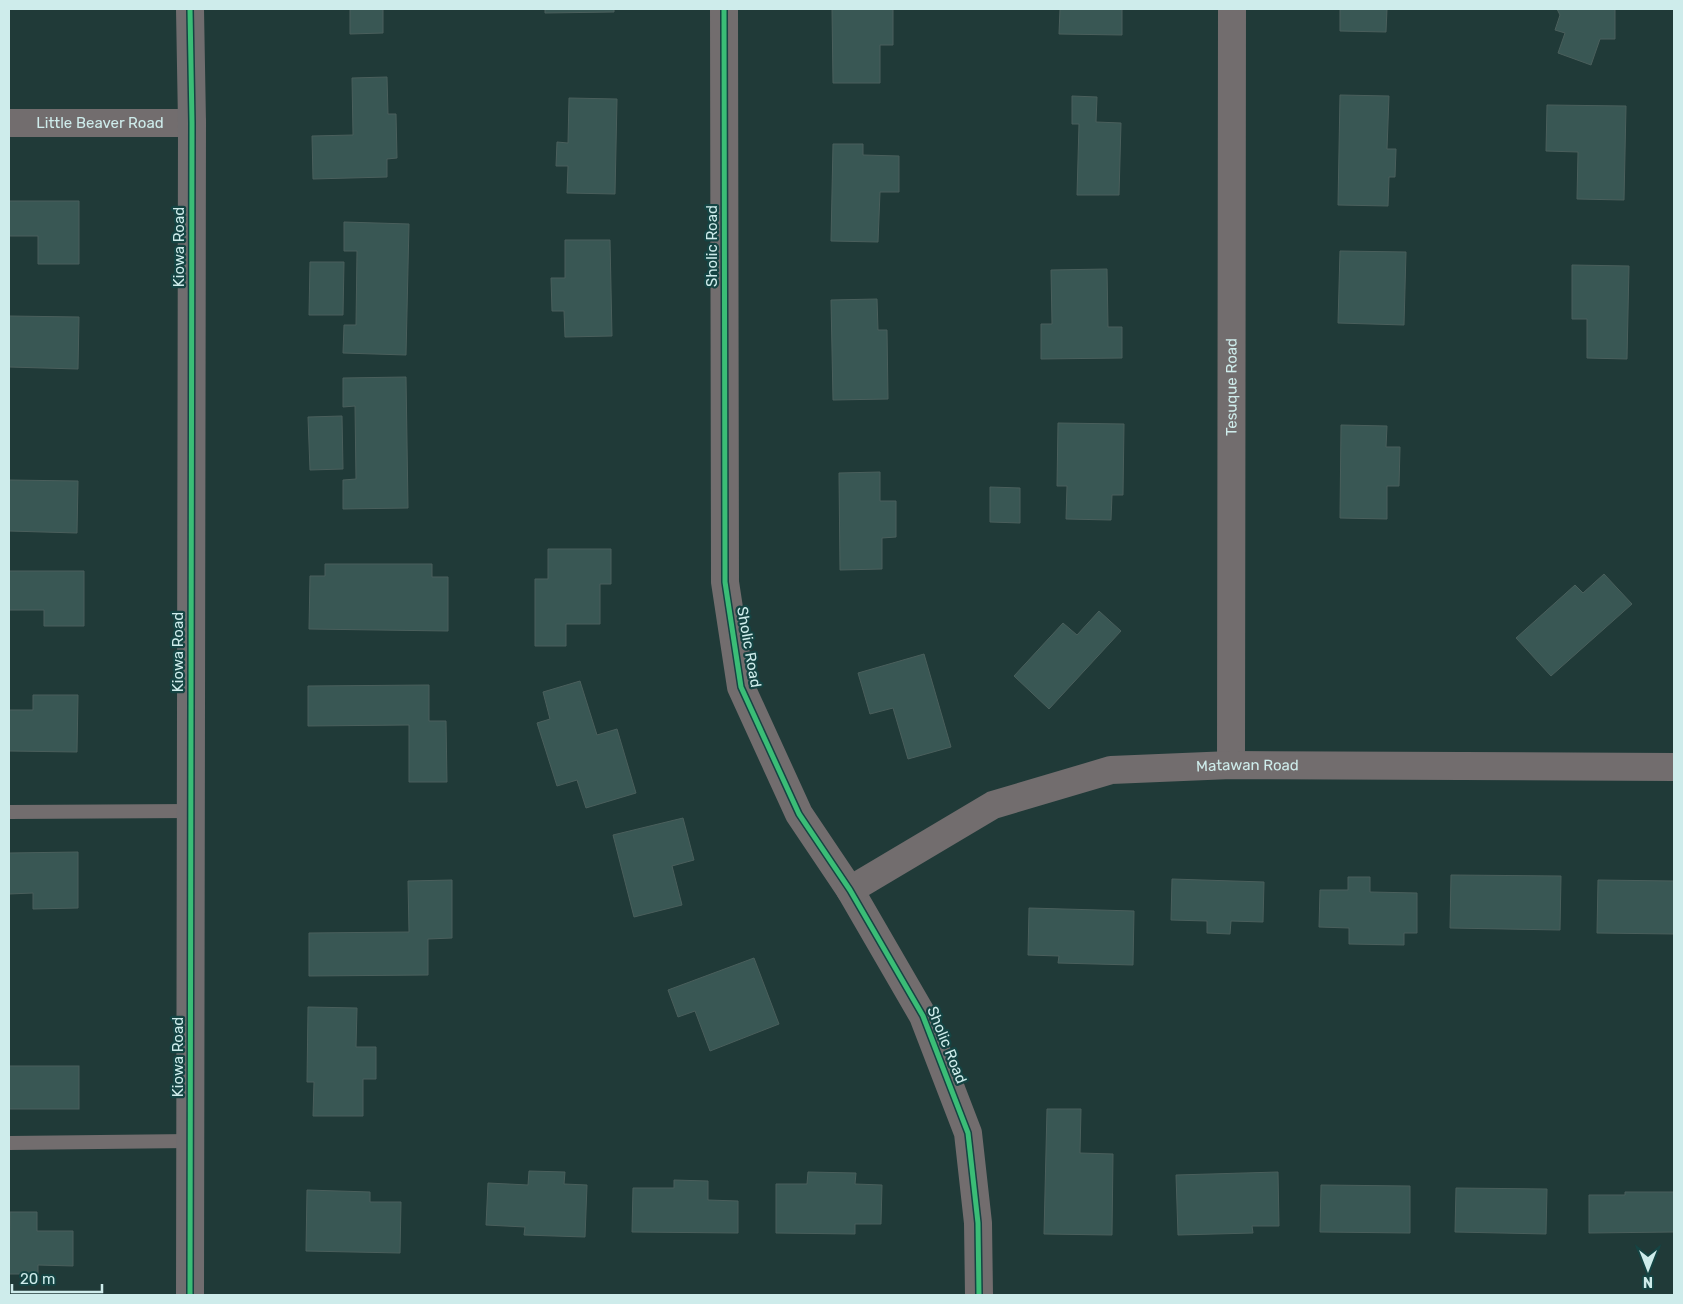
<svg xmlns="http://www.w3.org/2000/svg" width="1683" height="1304" viewBox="0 0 1683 1304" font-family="Rubik,sans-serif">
	<rect width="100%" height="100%" fill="#203a38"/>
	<g fill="#395754" stroke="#4a5f5c">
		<path d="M350,9h33v24l-33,1z"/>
		<path d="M545,9h69v3l-69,1z"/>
		<path d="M832,9h61v36h-13v38h-47z"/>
		<path d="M1060,9h62v26l-63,-1z"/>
		<path d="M1340,9h47l-1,23 -46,-1z"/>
		<path d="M1557,9h58v30h-15l-9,26 -33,-12 7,-20 -10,-3 5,-15z"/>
		<path d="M387,77l1,37h8l1,44 -10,1v18l-74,2 -1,-43 41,-1 -1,-57z"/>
		<path d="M1340,95l49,1 -2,53h9l-1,28h-6l-1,29 -50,-1z"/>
		<path d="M1072,96l25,1 -1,25 25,1 -2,72h-42l2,-71h-7z"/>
		<path d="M569,98l48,1 -2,95 -48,-1 1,-27h-12l1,-24 11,1z"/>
		<path d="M1547,105l79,1 -2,94 -47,-1 1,-47 -32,-1z"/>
		<path d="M833,144h30v11l36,1v36h-19l-2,50 -47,-1z"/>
		<path d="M9,201h70v63h-41v-28h-29z"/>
		<path d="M344,222l65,2 -3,131 -63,-2 1,-28h12l1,-74h-13z"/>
		<path d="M565,240h45l2,96 -47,1 -1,-26h-12l-1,-33h14z"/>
		<path d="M1340,251l66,1 -2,73 -66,-2z"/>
		<path d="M310,262h34l-1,53h-34z"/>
		<path d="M1572,265l57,1 -2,93 -40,-1v-39h-15z"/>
		<path d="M1107,269l1,58h14v31l-81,1v-35h11l-1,-54z"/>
		<path d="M877,299l1,31h9l1,69 -55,1 -2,-100z"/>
		<path d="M9,316l70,1 -1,52 -69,-2z"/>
		<path d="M406,377l2,131 -65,1v-29l13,-1 -1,-73 -12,1v-29z"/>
		<path d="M342,416l1,53 -33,1 -2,-53z"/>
		<path d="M1058,423l66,1 -1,71h-11l-1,25 -45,-1 1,-33h-10z"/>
		<path d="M1341,425l46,1 -1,21h14l-1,39h-12v33l-47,-1z"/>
		<path d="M880,472v29h16v36l-14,1v31l-42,1 -1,-97z"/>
		<path d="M9,480l69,1 -1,52 -68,-2z"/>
		<path d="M990,487l30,1v35l-30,-1z"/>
		<path d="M548,549h63v35h-11v40h-34v22h-31v-67h13z"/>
		<path d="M325,564h107v13h16v54l-139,-2 1,-53h15z"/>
		<path d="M9,571h75v55h-40v-16h-35z"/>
		<path d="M1604,574l28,30 -81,72 -35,-38 59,-53 8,8z"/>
		<path d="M1099,611l22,20 -72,78 -35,-33 49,-53 14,12z"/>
		<path d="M924,654l27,93 -43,12 -15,-51 -23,6 -12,-41z"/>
		<path d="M580,681l17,54 20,-6 19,64 -50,15 -9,-28 -20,6 -20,-63 13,-4 -7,-27z"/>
		<path d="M429,685v36h17l1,61h-38v-57l-101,1v-40z"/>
		<path d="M33,695h45l-1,57 -68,-1v-41h24z"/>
		<path d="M683,818l11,42 -22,6 10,39 -48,12 -21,-82z"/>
		<path d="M78,852v56l-45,1v-16l-24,1v-41z"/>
		<path d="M1451,875l110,1 -1,54 -110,-2z"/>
		<path d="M1348,877h22v15l47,1v40h-13v12l-55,-1v-16l-30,-1 1,-37h28z"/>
		<path d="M1172,879l92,3 -1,40 -32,-1 -1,13 -23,-1v-12l-36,-1z"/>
		<path d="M452,880v58l-24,1v36l-119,1v-43l100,-1 -1,-51z"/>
		<path d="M1598,880l76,1v53l-77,-1z"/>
		<path d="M1029,908l105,3 -1,54 -75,-2 1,-7 -31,-1z"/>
		<path d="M754,958l25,66 -69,27 -15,-40 -17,6 -10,-27z"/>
		<path d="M308,1007l49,1 -1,39h20v32h-13v37h-50l1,-34h-7z"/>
		<rect x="9" y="1066" width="70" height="43"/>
		<path d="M1047,1109h34l-1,44 33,1 -1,81 -68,-1z"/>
		<path d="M529,1171l36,1 -1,12 23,1 -2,52 -61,-2 1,-8 -39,-2 2,-42 40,2z"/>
		<path d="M808,1172l48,1 -1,11 27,1 -1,39h-26v10l-79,-1v-49h31z"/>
		<path d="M1278,1172l1,54h-27l1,7 -75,2 -2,-60z"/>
		<path d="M674,1180l34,1v19l30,1v32l-106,-1 1,-44h41z"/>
		<path d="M1321,1185l89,1v47l-90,-1z"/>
		<path d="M1456,1188l91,1 -1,45 -91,-2z"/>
		<path d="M307,1190l63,2v10h31l-1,51 -94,-2z"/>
		<path d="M1625,1192h49v40l-85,1v-38h36z"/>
		<path d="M10,1212h27v19h36v35l-35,-1v9h-29z"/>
	</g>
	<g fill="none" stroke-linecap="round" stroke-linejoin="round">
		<g stroke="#726d6e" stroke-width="14">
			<path d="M9,812l182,-1"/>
			<path d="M9,1143l181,-2"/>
		</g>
		<g stroke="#726d6e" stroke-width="28">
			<path d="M724,9l1,573 16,105 58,127 51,76 73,126 45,117 10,90 1,72"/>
			<path id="s1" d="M9,123h183"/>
			<path id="s2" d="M1231,765l1,-756"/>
			<path id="s3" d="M850,890l143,-85 118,-35 120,-5 443,2"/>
		</g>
		<path stroke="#706d6f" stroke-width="28" d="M190,9l2,114 -2,1172"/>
		<g stroke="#154443" stroke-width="8">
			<g id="cycleway">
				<path d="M190,9l2,114 -2,1172"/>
				<path d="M724,9l1,573 16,105 58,127 51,76 73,126 45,117 10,90 1,72"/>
			</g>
		</g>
		<use href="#cycleway" stroke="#3abd76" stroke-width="5"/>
	</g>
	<g text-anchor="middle" stroke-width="4.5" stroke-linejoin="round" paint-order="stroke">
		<g font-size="15" fill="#ceeceb" stroke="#154443">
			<text dy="5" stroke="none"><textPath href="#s1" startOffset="91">Little Beaver Road</textPath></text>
			<text transform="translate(712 246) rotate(-90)" y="5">Sholic Road</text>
			<text transform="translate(179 247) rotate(-90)" y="5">Kiowa Road</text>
			<text dy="5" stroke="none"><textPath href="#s2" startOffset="378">Tesuque Road</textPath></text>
			<text transform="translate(749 647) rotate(80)" y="5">Sholic Road</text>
			<text transform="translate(178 652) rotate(-90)" y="5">Kiowa Road</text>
			<text dy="5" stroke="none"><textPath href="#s3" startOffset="426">Matawan Road</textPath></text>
			<text transform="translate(947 1045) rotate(68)" y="5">Sholic Road</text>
			<text transform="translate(178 1057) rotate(-90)" y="5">Kiowa Road</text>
		</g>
	</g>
	<rect width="1683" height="1304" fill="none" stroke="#ceeceb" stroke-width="20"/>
	<g transform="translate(1648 1269) rotate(180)" stroke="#154443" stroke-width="4" paint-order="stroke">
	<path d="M0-4L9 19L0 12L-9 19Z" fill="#ceeceb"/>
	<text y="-8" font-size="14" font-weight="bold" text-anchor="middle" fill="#ceeceb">N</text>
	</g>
	<path d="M12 1284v8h90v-8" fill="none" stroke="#ceeceb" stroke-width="2.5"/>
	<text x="20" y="1284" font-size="15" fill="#ceeceb" stroke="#154443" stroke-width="4" paint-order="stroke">20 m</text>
</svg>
